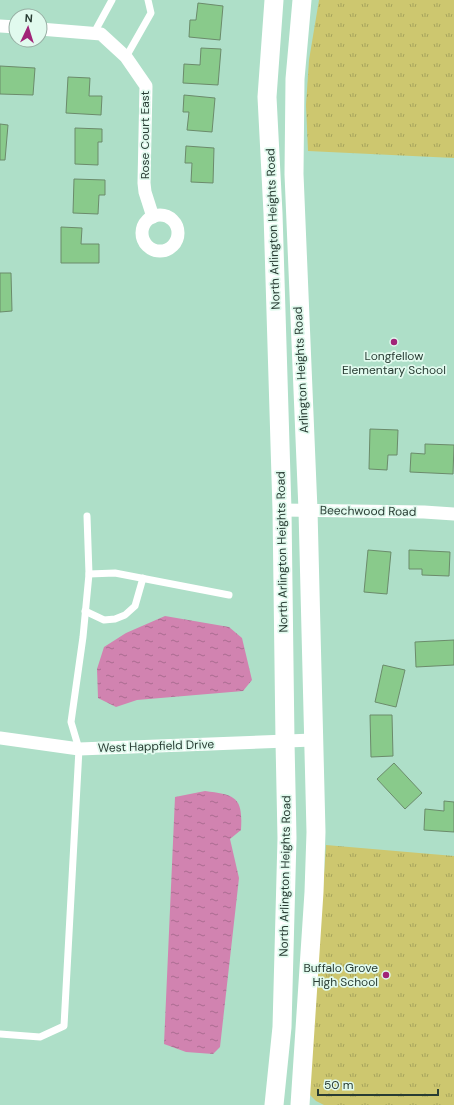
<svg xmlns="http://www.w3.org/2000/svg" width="454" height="1105" viewBox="0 0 454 1105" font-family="'DM Sans',sans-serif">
	<defs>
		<pattern id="park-tufts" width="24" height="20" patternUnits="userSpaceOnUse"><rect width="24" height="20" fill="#cdc76f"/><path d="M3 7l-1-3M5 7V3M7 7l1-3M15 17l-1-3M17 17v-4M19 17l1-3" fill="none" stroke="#a6a35c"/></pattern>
		<pattern id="water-ripples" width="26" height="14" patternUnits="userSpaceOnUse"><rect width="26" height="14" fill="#d183b0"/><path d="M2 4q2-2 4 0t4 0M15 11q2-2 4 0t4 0" fill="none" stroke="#aa6c90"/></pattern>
	</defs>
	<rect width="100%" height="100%" fill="#aedfc8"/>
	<g fill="url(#park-tufts)">
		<path d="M319,0h135v158l-146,-7 -2,-46 3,-45z"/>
		<path d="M326,845l128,11v249h-130l-8,-4 -7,-7z"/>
	</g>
	<g fill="url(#water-ripples)">
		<path d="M165,616l64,11 13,11 10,42 -9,11 -106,9 -21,7 -18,-9 -1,-29 7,-22 22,-14z"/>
		<path d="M205,791c31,4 38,6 36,39l-11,9 9,39 -19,169 -7,7 -27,-2 -22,-8 11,-247z"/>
	</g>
	<g fill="#89ca8b" stroke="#6b8b6b">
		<path d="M198,3l25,3 -3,34 -31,-3 1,-17h6z"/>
		<path d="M201,48l20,1 -3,36 -35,-2 1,-19 16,1z"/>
		<path d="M0,66l35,2 -2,27 -33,-1z"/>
		<path d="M68,77l22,1 -1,18h13l-1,19 -35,-2z"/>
		<path d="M184,95l31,3 -3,34 -25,-2 2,-18h-6z"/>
		<path d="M0,124l8,1 -3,35h-5z"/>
		<path d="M75,128l27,1v13h-4v23l-23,-1z"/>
		<path d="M186,146l28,2 -1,35 -22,-1 1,-19h-7z"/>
		<path d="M74,179l31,1v15h-6l-1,19 -25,-1z"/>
		<path d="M61,227l21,1 -1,16h18v19h-38z"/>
		<path d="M0,273h11l1,38 -12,1z"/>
		<path d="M370,429l28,1 -1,25h-9l-1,15 -18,-1z"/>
		<path d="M425,444l29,1 -1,29 -43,-2 1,-19 14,1z"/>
		<path d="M368,550l23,2 -4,42 -23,-2z"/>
		<path d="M409,550l41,2 -1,24 -27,-1v-6h-13z"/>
		<path d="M454,640v25l-38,2 -1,-25z"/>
		<path d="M383,665l22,5 -9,37 -21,-5z"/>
		<path d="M370,715h22l1,41 -22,1z"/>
		<path d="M394,763l28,30 -17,16 -28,-30z"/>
		<path d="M444,801l10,1v30l-30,-2 1,-21 19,2z"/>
	</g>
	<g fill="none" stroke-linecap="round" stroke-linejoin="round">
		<g stroke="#fff" stroke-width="7">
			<path d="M94,33l18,-33"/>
			<path d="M126,57l25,-44 -3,-13"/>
			<path d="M89,574l26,-1 114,22"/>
			<path d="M85,611l19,9 11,-1 10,-4 10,-9 8,-28"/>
			<path d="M0,1034l40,3 24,-11 15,-277 -8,-27 12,-85 6,-63 -2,-58"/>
		</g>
		<g stroke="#fff" stroke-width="13">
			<path d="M0,26l16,1"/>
			<path d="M40,29l61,5 25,23 20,29 -2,97 1,9 8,25"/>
			<circle cx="160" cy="233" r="18"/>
			<path d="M282,510l142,2 30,2"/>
			<path d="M0,738l79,11 234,-9"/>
		</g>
		<g stroke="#fff" stroke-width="19">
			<path d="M274,1105l8,-78 5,-189 -2,-97 -3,-231 -9,-297 -6,-116 7,-97"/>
			<path d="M300,1105l14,-213 2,-60 -8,-322 -14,-336 1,-95 7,-79"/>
		</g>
	</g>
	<g fill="#a12478" stroke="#e1faee" stroke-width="1.5">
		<circle cx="394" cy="342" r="4"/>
		<circle cx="386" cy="975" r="4"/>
	</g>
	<g text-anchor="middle" stroke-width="3.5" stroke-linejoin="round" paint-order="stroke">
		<g font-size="12" fill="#283c33" stroke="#e1faee">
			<text transform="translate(145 135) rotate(-90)" y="4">Rose Court East</text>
			<text transform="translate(273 229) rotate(-92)" y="4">North Arlington Heights Road</text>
			<text transform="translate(301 370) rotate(-93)" y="4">Arlington Heights Road</text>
			<text transform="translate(368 511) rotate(1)" y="4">Beechwood Road</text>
			<text transform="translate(282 552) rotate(-91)" y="4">North Arlington Heights Road</text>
			<text transform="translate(156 746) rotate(-2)" y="4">West Happfield Drive</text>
			<text transform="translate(285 876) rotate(-89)" y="4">North Arlington Heights Road</text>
		</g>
		<g font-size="12" fill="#283c33" stroke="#e1faee">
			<text x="394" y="360">Longfellow<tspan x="394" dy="14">Elementary School</tspan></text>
			<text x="378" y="972" text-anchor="end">Buffalo Grove<tspan x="378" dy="14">High School</tspan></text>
		</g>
	</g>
	<g transform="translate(28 28) rotate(4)"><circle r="19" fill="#e1faee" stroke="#97aea3"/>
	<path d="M0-3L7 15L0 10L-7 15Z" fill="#a12478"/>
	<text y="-6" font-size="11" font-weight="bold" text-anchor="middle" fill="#283c33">N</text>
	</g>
	<path d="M318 1089v6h120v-6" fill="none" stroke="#283c33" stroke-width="2"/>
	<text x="324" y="1089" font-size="12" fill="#283c33" stroke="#e1faee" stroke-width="3" paint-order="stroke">50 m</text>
</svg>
